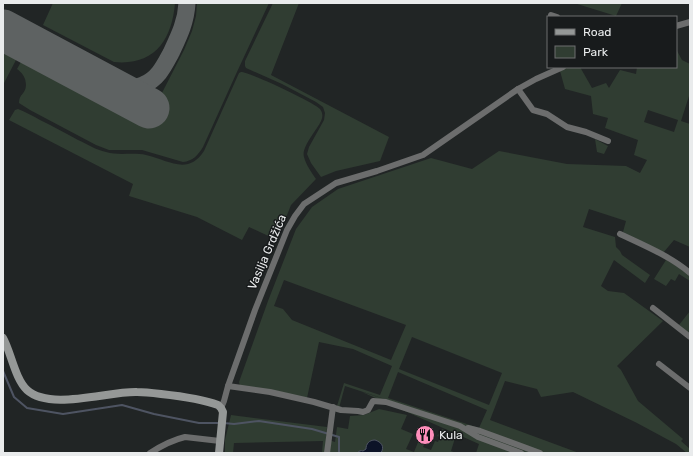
<svg xmlns="http://www.w3.org/2000/svg" width="693" height="456" viewBox="0 0 693 456" font-family="Rubik,sans-serif">
	<rect width="100%" height="100%" fill="#212525"/>
	<g fill="#303d32" fill-rule="evenodd">
		<path d="M53,3h122c-3,37 -21,63 -61,59l-71,-37z"/>
		<path d="M197,3h72l-33,71 -33,73c-5,8 -10,14 -20,15l-41,-12h-33l-13,-5 -66,-35 -11,-7c0,-11 10,-9 6,-24 -2,-5 -4,-7 -8,-10l5,-9 124,64 38,-74 8,-19 4,-15z"/>
		<path d="M273,3h26l-28,72 118,62 -9,24 -44,10 -15,6 -10,-14 -4,-9 2,-7 15,-27 1,-7 -2,-6 -7,-5 -34,-18 -36,-16 -1,-2v-5z"/>
		<path d="M574,3h48l-6,13z"/>
		<path d="M676,49l6,11 8,4v29l-9,28 9,3v123l-16,-7 -11,13 -40,-21 3,-11 -37,-12 -6,18 32,10 1,10 4,4 2,4 28,20 -5,8 -31,-23 -13,26 7,5 16,2 39,28 -46,45 4,4 17,31 45,38 -2,2 9,8v4h-3l-11,-9 -39,-21 -64,-31 -32,5 -4,-8 -32,-8 -15,39 89,33h-103l3,-9 -117,-52 38,12 -55,-18 -6,22 -99,-22 -1,-4 29,-81 28,-72 16,-22 26,-18 93,-31 41,11 27,-18 68,13 59,2 14,7 7,-13 -13,-5 4,-15 -33,-12 3,-10 -15,-4 -2,-18 -26,-7 -5,-18 9,-4h11l12,21 14,-5 3,5 11,-18 16,4 1,-7h39zM648,110l30,10 -4,12 -30,-10zM284,280l122,45 -15,35 -99,-40 -9,-11 -9,-3zM412,337l90,36 -13,32 -90,-36zM319,342l34,7 39,17 -12,29 -36,-12 -7,23 -30,-8zM398,372l89,38 -8,18 -91,-30z"/>
		<path d="M3,50l14,8 -14,27z"/>
		<path d="M241,72c9,0 74,31 79,37 3,4 3,8 1,12 -4,9 -20,26 -17,36 2,8 8,16 12,22l-25,26 -14,35 -28,-13 -7,13 -45,-23 -68,-21 4,-12 -124,-64 6,-10 3,-1c8,3 15,7 22,11 13,6 25,13 38,20 9,4 18,10 28,12 13,4 27,0 40,3 22,5 42,21 58,-4l35,-78z"/>
		<path d="M595,139l13,7 -4,8 -7,-2z"/>
		<path d="M666,260l17,9 7,7v5l-11,-7 -4,7 -4,-2 -5,7 -12,-7z"/>
		<path d="M690,311v24l-11,-10z"/>
		<path d="M379,409l28,6 -6,14 12,5 -7,15 8,3 5,-12 6,3 -2,4 8,3 4,-9 3,1 2,-5 -3,-1 5,-7 14,6 -5,16 5,2h-134l1,-12 -89,2 -1,10h-8v-13l6,-25 96,12 -1,12 9,3 2,-15 11,2 2,-13 14,-1z"/>
	</g>
	<path fill="#0c1327" stroke="#4e5462" d="M375,440c6,2 10,6 6,13h-24c2,-2 4,-3 6,-2l3,-2c0,-5 3,-9 9,-9z"/>
	<g fill="none" stroke-linecap="round" stroke-linejoin="round">
		<g stroke="#4e5462" stroke-width="2">
			<path d="M3,371l11,26 13,11 36,6 59,-9 32,9 45,9h21"/>
			<path d="M224,423l10,1 25,-3 53,8 27,8v16"/>
		</g>
		<path stroke="#5e6262" stroke-width="17" d="M106,85c13,2 26,5 37,0 15,-6 21,-19 28,-32 8,-17 15,-31 16,-50"/>
		<path stroke="#5e6262" stroke-width="41" d="M3,30l146,78"/>
		<g stroke="#6c6d6d" stroke-width="6">
			<path d="M551,15l6,2"/>
			<path d="M676,26l14,-4"/>
			<path d="M518,89l15,21 14,4 20,13 19,5 22,9"/>
			<path d="M620,234c23,11 50,22 70,39"/>
			<path d="M653,308l37,29"/>
			<path d="M659,364l31,24"/>
			<path d="M228,386l42,6 44,10 27,8 17,1 5,1 5,-2 5,-9 13,1 74,24 18,11 43,16"/>
			<path d="M221,408l3,-7 4,-15 27,-76 32,-80 8,-14 9,-12 32,-21 41,-12 46,-16 95,-66 18,-10 27,-12"/>
			<path d="M468,428l12,3 60,22"/>
			<path d="M150,453c11,-7 22,-13 35,-16l35,4"/>
			<path d="M327,453l6,-46"/>
		</g>
		<path stroke="#959897" stroke-width="8" d="M3,338c8,14 12,41 24,52 23,21 81,1 110,2 8,0 16,1 24,2 18,2 41,5 57,11l3,3 2,4 -4,41"/>
	</g>
	<defs>
		<g id="restaurant-disc" transform="scale(1)"><circle r="9.5" fill="#ff8ebb" stroke="#181b1c"/><path d="M-5-6h1v4h1v-4h1v4h1v-4h1v5L-1.5 .5V6h-2V.5L-5-1ZM5-6V6H3V1.5H1.5Q1.5-4 5-6Z" fill="#111"/></g>
	</defs>
	<g fill-rule="evenodd">
		<use href="#restaurant-disc" x="425" y="435"/>
	</g>
	<g text-anchor="middle" stroke-width="3" stroke-linejoin="round" paint-order="stroke">
		<g font-size="12" fill="#e9ebec" stroke="#181b1c">
			<text transform="translate(267 252) rotate(-67)" y="4">Vasilja Grdžića</text>
		</g>
		<g font-size="12" fill="#e9ebec" stroke="#181b1c" text-anchor="start">
			<text x="439" y="439">Kula</text>
		</g>
	</g>
	<rect width="693" height="456" fill="none" stroke="#e9ebec" stroke-width="8"/>
	<rect x="547" y="16" width="130" height="52" fill="#181b1c" stroke="#6c6e6f"/>
	<rect x="555" y="29" width="20" height="6" fill="#959897" stroke="#6c6e6f"/>
	<text x="583" y="36" font-size="12" fill="#e9ebec">Road</text>
	<rect x="555" y="46" width="20" height="12" fill="#303d32" stroke="#6c6e6f"/>
	<text x="583" y="56" font-size="12" fill="#e9ebec">Park</text>
</svg>
